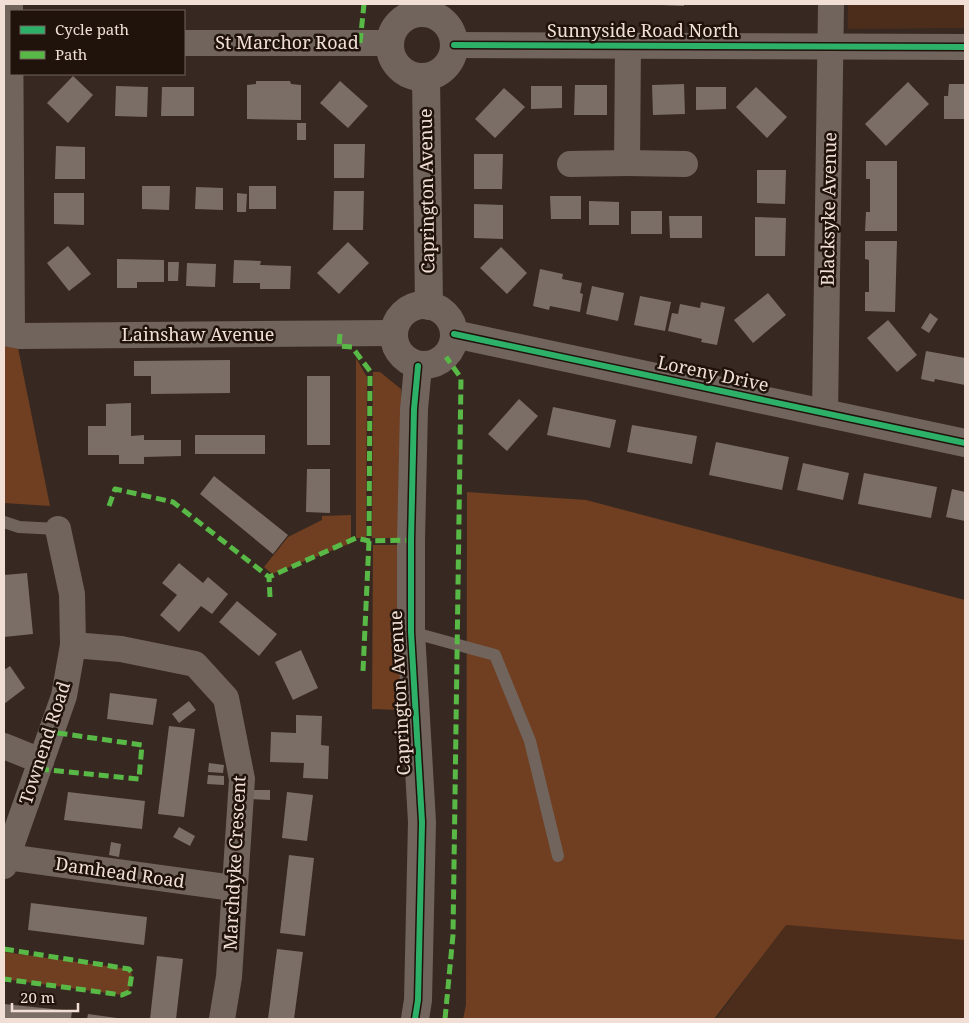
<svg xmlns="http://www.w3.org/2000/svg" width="969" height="1023" viewBox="0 0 969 1023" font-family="'Noto Serif',serif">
	<rect width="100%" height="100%" fill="#372921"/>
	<g fill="#4c2d1c">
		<path d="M848,4h117v24l-117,1z"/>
		<path d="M785,925l180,12v82h-249z"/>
	</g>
	<g fill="#703e20">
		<path d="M4,343h13l33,163 -46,-3z"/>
		<path d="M356,358l11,19 -1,161h-10z"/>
		<path d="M373,372h7l21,17 -1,149h-28z"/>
		<path d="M467,492l119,8 379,100v340l-179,-15 -72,94h-251l3,-14z"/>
		<path d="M351,515v28l-79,31 -8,-7 24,-30 34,-17v-4z"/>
		<path d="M373,545h28l-1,165 -28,-1z"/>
		<path d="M4,952l125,17 3,4 -3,19 -7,3 -118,-16z"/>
	</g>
	<g fill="#7b6e67">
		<path d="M661,4h23v2l-23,-1z"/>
		<path d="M73,76l20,19 -25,28 -21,-20z"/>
		<path d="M256,81h34l1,3 10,1v35l-54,-1v-34l9,-1z"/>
		<path d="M340,81l28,25 -20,22 -28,-25z"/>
		<path d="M908,82l21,22 -43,42 -21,-22z"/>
		<path d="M684,84l1,30 -32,1 -1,-30z"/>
		<path d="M949,84h16v35h-21v-23h4z"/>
		<path d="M575,85h32v30h-33z"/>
		<path d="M116,86l32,1 -1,30 -32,-1z"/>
		<path d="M531,86h31v22l-31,1z"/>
		<path d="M162,87h32v29h-33z"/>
		<path d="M696,87h30v22l-30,1z"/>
		<path d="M756,87l31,30 -20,21 -31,-31z"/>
		<path d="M504,88l21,19 -30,31 -20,-19z"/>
		<rect x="297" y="123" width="9" height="17"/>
		<path d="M334,144h31l-1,34h-30z"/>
		<path d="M56,146l29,1v32h-30z"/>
		<path d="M474,154h29l-1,35h-28z"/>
		<path d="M866,161h31v70h-32l1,-19h4v-33h-4z"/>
		<path d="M757,170h29l-1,34 -28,-1z"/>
		<path d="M142,186h28l-1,24 -27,-1z"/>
		<rect x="249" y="186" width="27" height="23"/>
		<path d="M196,187l27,1v22l-28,-1z"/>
		<path d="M334,191h30l-1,39h-30z"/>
		<path d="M54,193h30v32l-30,-1z"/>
		<path d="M237,193l10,1 -1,18h-9z"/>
		<path d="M550,196h31v23h-30z"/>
		<path d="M589,201l30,1v23h-30z"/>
		<path d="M474,204l29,1v34l-29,-1z"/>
		<rect x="631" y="211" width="31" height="23"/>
		<path d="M669,216h33v22h-32z"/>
		<path d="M755,217l31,1 -1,38h-30z"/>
		<path d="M865,241h32l-2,71 -30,-1v-19h4v-32l-4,-1z"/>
		<path d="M348,242l21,21 -30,31 -22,-21z"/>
		<path d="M68,246l23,28 -22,17 -22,-28z"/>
		<path d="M501,247l26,26 -20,21 -27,-26z"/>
		<path d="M117,259l47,1v22h-27v6h-20z"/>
		<path d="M234,260l27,1 -1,4 31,1 -1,23h-30v-6h-27z"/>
		<path d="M168,262h11l-1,19h-10z"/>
		<path d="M187,263l29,1 -1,23 -29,-1z"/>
		<path d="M540,269l23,5 -1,5 20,4 -2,10 3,1 -3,18 -30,-6 -1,4 -16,-4z"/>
		<path d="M592,286l32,7 -6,28 -32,-7z"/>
		<path d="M768,293l18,22 -33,28 -19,-23z"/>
		<path d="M640,296l31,6 -6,29 -31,-6z"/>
		<path d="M701,302l24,5 -8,38 -16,-3 1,-3 -34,-8 4,-18 6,1 2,-10 20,4z"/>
		<path d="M930,313l8,6 -9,14 -8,-5z"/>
		<path d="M888,320l29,35 -20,17 -30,-34z"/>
		<path d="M926,351l39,7v27l-30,-6 -1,3 -13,-3z"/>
		<path d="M230,360v33l-79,1v-18h-17v-15z"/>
		<rect x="307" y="376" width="23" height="69"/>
		<path d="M519,399l19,17 -31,35 -19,-17z"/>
		<path d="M131,403v33l13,-1v5h37v16l-37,1v7h-25v-9h-31v-29h18v-22z"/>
		<path d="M553,407l63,13 -6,28 -63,-13z"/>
		<path d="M632,425l65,11 -5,28 -65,-12z"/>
		<rect x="195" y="435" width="70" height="19"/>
		<path d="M716,442l73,15 -7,33 -73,-15z"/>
		<path d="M803,463l46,10 -6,27 -46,-10z"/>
		<path d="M307,469h23v44l-24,-1z"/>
		<path d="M864,473l73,14 -6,31 -73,-14z"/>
		<path d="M214,476l74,59 -15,19 -73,-60z"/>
		<path d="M952,489l13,3v29l-19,-4z"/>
		<path d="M179,563l24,20 5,-6 20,17 -16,20 -11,-8 -22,26 -19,-17 17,-20 -15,-12z"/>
		<path d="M27,573l6,61 -29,3v-62z"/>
		<path d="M237,601l40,33 -18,22 -40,-34z"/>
		<path d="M301,650l17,38 -25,12 -18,-38z"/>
		<path d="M10,666l15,22 -21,16v-34z"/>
		<path d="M110,693l47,6 -4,26 -46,-6z"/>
		<path d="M189,701l7,9 -17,13 -7,-9z"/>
		<path d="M296,715l26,1 -1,29 8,1 -1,33 -25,-1 1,-15 -34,-1 1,-30 25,1z"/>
		<path d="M169,726l26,3 -11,88 -26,-3z"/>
		<path d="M209,763l15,2 -1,8 -15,-1z"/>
		<path d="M208,775l16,1v9l-17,-1z"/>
		<path d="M251,790h19v10l-19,-1z"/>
		<path d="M68,792l77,9 -3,28 -78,-9z"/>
		<path d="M287,792l26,3 -6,46 -25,-3z"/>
		<path d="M179,827l16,9 -5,10 -17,-9z"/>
		<path d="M111,842l10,2 -2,13 -10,-2z"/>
		<path d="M289,855l25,3 -9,78 -25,-3z"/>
		<path d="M31,903l116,14 -3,28 -116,-15z"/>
		<path d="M277,949l26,3 -9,67h-26z"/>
		<path d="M157,956l26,3 -7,60h-26z"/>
		<path d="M4,1004l68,7 -1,8h-67z"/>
		<path d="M88,1014l29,4v1h-30z"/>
	</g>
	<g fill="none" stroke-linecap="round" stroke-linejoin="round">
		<g stroke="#70645d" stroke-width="12">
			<path d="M4,522l15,5 39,2"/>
			<path d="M411,632l84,23 35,86 28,115"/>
		</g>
		<g stroke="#70645d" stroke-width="26">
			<path d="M10,4l2,329"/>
			<path d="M184,43h206"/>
			<path d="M454,45l511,2"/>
			<path d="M628,46l-1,117 58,1"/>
			<path d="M570,164l57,-1"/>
			<path d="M4,333l16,3 374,-3"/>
			<path d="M825,414l6,-410"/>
			<path d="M73,645l48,4 74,15 31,34 16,81 -13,198 -7,42"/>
			<path d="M4,746l37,15"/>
			<path d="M7,857l226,31"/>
			<path d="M4,866l60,-170 9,-51 -1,-51 -14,-65"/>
		</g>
		<g stroke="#70645d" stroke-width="28">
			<circle cx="422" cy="45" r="32"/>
			<path d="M426,77l3,229"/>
			<circle cx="424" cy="335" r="30"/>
			<path d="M454,334l511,109"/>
			<path d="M415,1019l3,-19 4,-178 -11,-190v-92l3,-131 4,-43"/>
		</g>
		<g stroke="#58b947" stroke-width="5" stroke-dasharray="10 5" stroke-linecap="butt">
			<path d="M360,43l4,-39"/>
			<path d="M340,334l-1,12 13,1 18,24 -1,170 -6,130"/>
			<path d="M109,506l6,-17 58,13 96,75"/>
			<path d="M270,597l-1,-20 87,-39 13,3 42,-1"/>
			<path d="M39,769l100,10 3,-34 -91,-13"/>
			<path d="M4,949l125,20 3,4 -3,19 -7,3 -118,-16"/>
			<path d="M445,1019l8,-84 8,-557 -15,-21"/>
		</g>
		<g stroke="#1f130c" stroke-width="9">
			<g id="cycleway">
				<path d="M454,45l511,2"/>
				<path d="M454,334l511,109"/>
				<path d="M415,1019l3,-19 4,-178 -11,-190v-92l3,-131 4,-43"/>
			</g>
		</g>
		<use href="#cycleway" stroke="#2db169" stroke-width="6"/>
	</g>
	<g text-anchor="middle" stroke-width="5" stroke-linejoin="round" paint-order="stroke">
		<g font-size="18" fill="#f1dfd5" stroke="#1f130c">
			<text x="643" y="37">Sunnyside Road North</text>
			<text x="287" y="49">St Marchor Road</text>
			<text transform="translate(427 191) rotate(-91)" y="6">Caprington Avenue</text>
			<text transform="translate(829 209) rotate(-89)" y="6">Blacksyke Avenue</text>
			<text x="198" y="341">Lainshaw Avenue</text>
			<text transform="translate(713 374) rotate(12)" y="6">Loreny Drive</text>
			<text transform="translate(400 693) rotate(-93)" y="6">Caprington Avenue</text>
			<text transform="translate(45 743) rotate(-72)" y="6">Townend Road</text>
			<text transform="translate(235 863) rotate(-87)" y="6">Marchdyke Crescent</text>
			<text transform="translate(120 873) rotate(8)" y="6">Damhead Road</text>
		</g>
	</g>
	<rect width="969" height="1023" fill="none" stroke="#f1dfd5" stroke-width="10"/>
	<rect x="10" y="10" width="175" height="65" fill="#1f130c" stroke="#73655c"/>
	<rect x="20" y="26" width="25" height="8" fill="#2db169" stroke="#73655c"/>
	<text x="55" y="35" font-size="15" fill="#f1dfd5">Cycle path</text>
	<rect x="20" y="51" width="25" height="8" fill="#58b947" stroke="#73655c"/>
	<text x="55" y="60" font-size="15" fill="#f1dfd5">Path</text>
	<path d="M12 1003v8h66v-8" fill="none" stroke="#f1dfd5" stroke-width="2.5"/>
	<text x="20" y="1003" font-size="15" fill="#f1dfd5" stroke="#1f130c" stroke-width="4" paint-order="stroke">20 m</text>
</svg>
